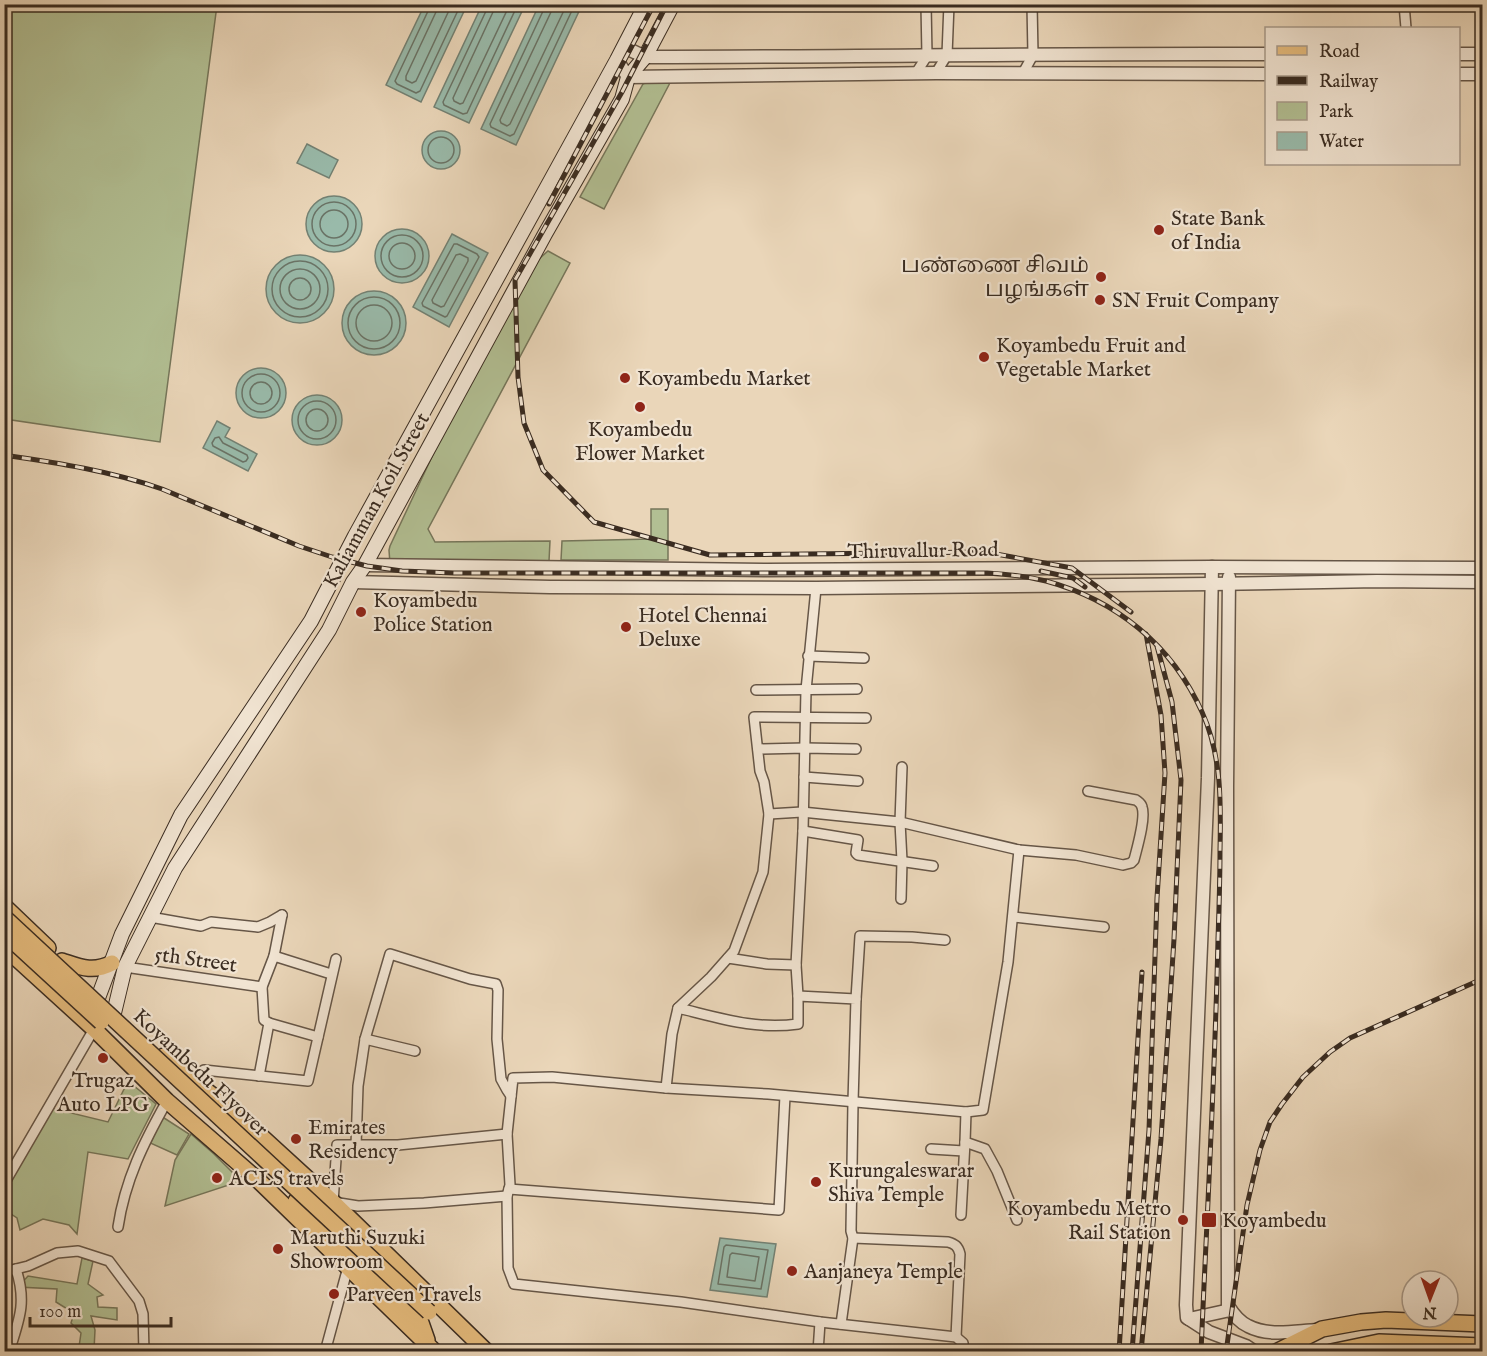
<svg xmlns="http://www.w3.org/2000/svg" width="1487" height="1356" viewBox="0 0 1487 1356" font-family="'IM FELL English','Noto Serif Tamil',serif">
	<rect width="100%" height="100%" fill="#ead6b9"/>
	<filter id="stains"><feTurbulence type="fractalNoise" baseFrequency=".00333" numOctaves="4"/><feColorMatrix values="0 0 0 0 .2 0 0 0 0 .09 0 0 0 0 .02 0 0 0 .5 -.17"/></filter>
	<radialGradient id="worn" r=".72"><stop offset=".6" stop-color="#630" stop-opacity="0"/><stop offset="1" stop-color="#630" stop-opacity=".3"/></radialGradient>
	<g fill="#b2bf93" stroke="#76765a" stroke-width="1.5">
		<path d="M4,5h213l-57,437 -155,-23z"/>
		<path d="M672,79l-68,130 -24,-12 63,-113 5,-3z"/>
		<path d="M548,251l22,12 -142,266 7,13 115,-1 -1,20 -159,3 -1,-14 1,-4 125,-266z"/>
		<path d="M651,509h17v51h-107l1,-19 89,-2z"/>
		<path d="M128,1081l28,23 -28,55 -40,-7 -11,82 -8,-9 -26,-6 -23,11 -3,-12 -12,-8v-18l46,-84 57,14z"/>
		<path d="M161,1116l28,18 -12,21 -29,-13z"/>
		<path d="M191,1134l23,20 27,27 -76,25 10,-46z"/>
		<path d="M82,1258l11,3 -5,23 15,11 -6,2 1,10 19,1v12l-26,-4 4,14 -1,20 -15,-3 2,-14 -10,-10 3,-10 -18,-11 1,-13 -39,-2 10,-11 49,8z"/>
	</g>
	<g fill="#99baaa" stroke="#738173" stroke-width="1.5">
		<path d="M425,4l42,1 -46,97 -35,-17z"/>
		<path d="M482,5h43l-56,118 -35,-16z"/>
		<path d="M539,5h43l-66,140 -35,-16z"/>
		<circle cx="441" cy="150" r="19"/>
		<path d="M307,144l31,16 -9,18 -32,-15z"/>
		<circle cx="334" cy="224" r="28"/>
		<circle cx="402" cy="256" r="27"/>
		<path d="M452,234l36,19 -39,74 -36,-20z"/>
		<circle cx="300" cy="289" r="34"/>
		<circle cx="374" cy="323" r="32"/>
		<circle cx="261" cy="393" r="25"/>
		<circle cx="317" cy="420" r="25"/>
		<path d="M217,421l13,7 -5,9 32,17 -9,17 -45,-23z"/>
		<path d="M720,1238l56,6 -9,53 -57,-7z"/>
	</g>
	<g fill="none" stroke-linecap="round" stroke-linejoin="round">
		<g stroke="#6a7366" stroke-width="1.5">
			<path d="M430,4l-1,5 -34,72 2,3 19,9 4,-2 41,-87"/>
			<path d="M437,4l-1,8 -30,64v4l6,3 4,-2 36,-77"/>
			<path d="M487,4v5l-44,93 1,3 19,9 4,-1 51,-109"/>
			<path d="M495,4l-2,8 -40,86 1,3 6,3 3,-1 47,-99"/>
			<path d="M544,4v5l-54,115 1,3 19,9 4,-2 61,-130"/>
			<path d="M552,4l-1,8 -51,108 1,3 6,3 3,-2 57,-120"/>
			<circle cx="441" cy="150" r="13"/>
			<circle cx="334" cy="224" r="22"/>
			<circle cx="334" cy="224" r="14"/>
			<circle cx="402" cy="256" r="21"/>
			<circle cx="402" cy="256" r="13"/>
			<path d="M454,244h3l20,10 2,3 -32,59 -2,1 -22,-11 -1,-3z"/>
			<path d="M460,254l8,4v3l-24,45 -3,1 -8,-4 -1,-3 24,-45z"/>
			<circle cx="300" cy="289" r="28"/>
			<circle cx="300" cy="289" r="20"/>
			<circle cx="300" cy="289" r="11"/>
			<circle cx="374" cy="323" r="26"/>
			<circle cx="374" cy="323" r="18"/>
			<circle cx="261" cy="393" r="19"/>
			<circle cx="261" cy="393" r="11"/>
			<circle cx="317" cy="420" r="19"/>
			<circle cx="317" cy="420" r="11"/>
			<path d="M219,437l4,6 24,12 1,3 -2,3 -3,1 -30,-16 -1,-3 3,-5z"/>
			<path d="M726,1245l42,5 -7,39 -43,-5 6,-37z"/>
			<path d="M732,1253l27,4 -4,24 -28,-4 3,-22z"/>
		</g>
		<g stroke="#665647" stroke-width="12">
			<g id="minor">
				<path d="M1404,4l2,24"/>
				<path d="M916,73l11,-17 -1,-52"/>
				<path d="M936,73l11,-18 2,-51"/>
				<path d="M1023,73l10,-18 -1,-51"/>
				<path d="M808,656l56,2"/>
				<path d="M756,690l101,-1"/>
				<path d="M866,718l-112,-1 6,54 4,11 5,32 -6,58 -29,79 -23,26 -33,31 -6,26 -6,54 102,6 198,18 17,-2 25,-148 11,-112"/>
				<path d="M758,749l47,-1 51,1"/>
				<path d="M804,777l54,4"/>
				<path d="M769,814l33,-2 98,10 119,28 57,5 47,10 8,-2 3,-3c3,-12 12,-42 8,-53 -1,-4 -2,-4 -6,-7l-48,-9"/>
				<path d="M803,831l55,9 -2,13 2,2 75,11"/>
				<path d="M901,899l1,-38 -2,-39 2,-55"/>
				<path d="M150,917l51,9 10,-4 47,5 12,-5 12,-7"/>
				<path d="M1013,917l91,10"/>
				<path d="M274,956l8,-41"/>
				<path d="M728,958l39,6 29,1"/>
				<path d="M125,967l137,20"/>
				<path d="M798,996l-2,-31 7,-134 3,-141 10,-102"/>
				<path d="M856,999l4,-63 52,1 33,3"/>
				<path d="M678,1008c42,10 77,22 120,16v-28l58,3 -3,103 -2,129 2,7 -12,86"/>
				<path d="M269,1023l49,14"/>
				<path d="M365,1039l50,12"/>
				<path d="M259,1076l10,-53 -5,-3 -2,-33 12,-31 57,18"/>
				<path d="M191,1079l13,-9 104,11 28,-122"/>
				<path d="M666,1088l-114,-11 -39,1 -6,56 3,51 -3,11 1,72 6,16 167,18 139,20 136,15 7,6 1,9"/>
				<path d="M966,1112l-1,30 20,7 12,22 20,49"/>
				<path d="M507,1134l-109,11h-61l-4,57 25,4 66,-3 83,-7"/>
				<path d="M356,1146l2,-60 7,-47 25,-85 80,25 26,5 2,6 -1,49 4,40 6,11 4,6"/>
				<path d="M931,1149l33,2"/>
				<path d="M4,1184l90,-155"/>
				<path d="M509,1189l270,21 6,-114"/>
				<path d="M961,1215l4,-73"/>
				<path d="M118,1227c7,-47 26,-85 49,-126"/>
				<path d="M853,1238l95,4c7,2 10,4 12,12l-4,83"/>
				<path d="M4,1272l24,-6 29,-13 21,-2 31,10 30,40 4,13 1,38"/>
				<path d="M96,1350l4,2"/>
				<path d="M9,1352c10,-32 18,-49 7,-83"/>
				<path d="M325,1352l23,-85"/>
				<path d="M818,1352l2,-30"/>
			</g>
		</g>
		<g stroke="#665647" stroke-width="15">
			<g id="tertiary">
				<path d="M624,47l21,10c207,0 414,-4 621,-3"/>
				<path d="M1458,54h24"/>
				<path d="M617,60l11,17 308,-4 330,1"/>
				<path d="M1458,74h24"/>
				<path d="M365,565l402,5 445,-3 270,1"/>
				<path d="M1212,567l-4,211 -22,527 1,13 2,1 20,13 37,14 9,6"/>
				<path d="M1229,577l-2,210 1,519c5,8 11,16 20,20 21,11 47,5 69,4"/>
				<path d="M353,582l197,5 266,1 396,-4 165,-3 105,1"/>
				<path d="M1189,1319l41,-9"/>
			</g>
		</g>
		<g stroke="#3a2c21" stroke-width="16">
			<g id="secondary">
				<path d="M98,998l24,-64 59,-119 130,-194 44,-85 262,-476 29,-56"/>
				<path d="M114,1013l11,-46 50,-99 154,-238 24,-48 12,-17 180,-331 77,-135 6,-22 17,-20 28,-53"/>
			</g>
		</g>
		<g stroke="#3a2c21" stroke-width="18">
			<g id="primary">
				<path d="M4,906l44,42"/>
				<path d="M4,947l90,82 73,72 92,80 176,171"/>
				<path d="M62,961c18,6 31,12 50,2"/>
				<path d="M164,1056l27,23 47,36 95,87 154,150"/>
				<path d="M296,1201l124,119 7,20"/>
				<path d="M1276,1352l46,-23 39,-7 25,-2 96,4"/>
				<path d="M1331,1352l48,-10 103,4"/>
			</g>
		</g>
		<use href="#minor" stroke="#f1e4d2" stroke-width="9"/>
		<use href="#tertiary" stroke="#f1e4d2" stroke-width="12"/>
		<use href="#secondary" stroke="#f1e4d2" stroke-width="14"/>
		<use href="#primary" stroke="#e5bb7c" stroke-width="15"/>
		<g stroke="#3a2c21" stroke-width="5">
			<g id="rail">
				<path d="M667,4l-45,88 -107,188 3,97 6,46 19,47 51,52 116,33 275,-3 87,16 59,44"/>
				<path d="M549,204l105,-200"/>
				<path d="M4,455c54,8 107,16 158,34l137,57 33,11 35,9 35,5 52,2h533c19,1 39,3 59,8 70,19 126,64 156,131 20,44 19,92 18,139 0,29 -1,59 -2,88 -3,137 -11,275 -17,413"/>
				<path d="M1041,571l32,7 12,9"/>
				<path d="M1119,1352l23,-380"/>
				<path d="M1132,1352l17,-222 8,-232 8,-125 -4,-58 -15,-81"/>
				<path d="M1141,1352l20,-213 13,-200 7,-159 -9,-78 -15,-56"/>
				<path d="M1226,1352l21,-147 13,-55 10,-28 12,-18 21,-27 27,-25 20,-14 132,-59"/>
			</g>
		</g>
		<use href="#rail" stroke="#f1e4d2" stroke-width="3" stroke-dasharray="9" stroke-linecap="butt"/>
		<g stroke="#3a2c21" stroke-width="18" stroke-linecap="butt">
			<g id="primary-bridge">
				<path d="M4,917l425,395"/>
				<path d="M4,933l97,89"/>
			</g>
		</g>
		<use href="#primary-bridge" stroke="#e5bb7c" stroke-width="15"/>
	</g>
	<g fill="#8f2418" stroke="#f1e4d2" stroke-width="2">
		<circle cx="1159" cy="230" r="6"/>
		<circle cx="1101" cy="277" r="6"/>
		<circle cx="1100" cy="300" r="6"/>
		<circle cx="984" cy="357" r="6"/>
		<circle cx="625" cy="378" r="6"/>
		<circle cx="640" cy="407" r="6"/>
		<circle cx="361" cy="612" r="6"/>
		<circle cx="626" cy="627" r="6"/>
		<circle cx="103" cy="1058" r="6"/>
		<circle cx="296" cy="1139" r="6"/>
		<circle cx="217" cy="1178" r="6"/>
		<circle cx="816" cy="1182" r="6"/>
		<circle cx="1183" cy="1220" r="6"/>
		<rect x="1201" y="1212" width="16" height="16" rx="3"/>
		<circle cx="278" cy="1249" r="6"/>
		<circle cx="792" cy="1271" r="6"/>
		<circle cx="334" cy="1294" r="6"/>
	</g>
	<g text-anchor="middle" stroke-width="4.5" stroke-linejoin="round" paint-order="stroke">
		<g font-size="21" fill="#3a2c21" stroke="#f1e4d2" text-anchor="start">
			<text x="1171" y="225">State Bank<tspan x="1171" dy="24">of India</tspan></text>
			<text x="1089" y="272" text-anchor="end">பண்ணை சிவம்<tspan x="1089" dy="24">பழங்கள்</tspan></text>
			<text x="1112" y="307">SN Fruit Company</text>
			<text x="996" y="352">Koyambedu Fruit and<tspan x="996" dy="24">Vegetable Market</tspan></text>
			<text x="637" y="385">Koyambedu Market</text>
			<text x="640" y="436" text-anchor="middle">Koyambedu<tspan x="640" dy="24">Flower Market</tspan></text>
			<text x="373" y="607">Koyambedu<tspan x="373" dy="24">Police Station</tspan></text>
			<text x="638" y="622">Hotel Chennai<tspan x="638" dy="24">Deluxe</tspan></text>
			<text x="103" y="1087" text-anchor="middle">Trugaz<tspan x="103" dy="24">Auto LPG</tspan></text>
			<text x="308" y="1134">Emirates<tspan x="308" dy="24">Residency</tspan></text>
			<text x="828" y="1177">Kurungaleswarar<tspan x="828" dy="24">Shiva Temple</tspan></text>
			<text x="229" y="1185">ACLS travels</text>
			<text x="1171" y="1215" text-anchor="end">Koyambedu Metro<tspan x="1171" dy="24">Rail Station</tspan></text>
			<text x="1222" y="1227">Koyambedu</text>
			<text x="290" y="1244">Maruthi Suzuki<tspan x="290" dy="24">Showroom</tspan></text>
			<text x="804" y="1278">Aanjaneya Temple</text>
			<text x="346" y="1301">Parveen Travels</text>
		</g>
		<g font-size="21" fill="#3a2c21" stroke="#f1e4d2">
			<text transform="translate(376 500) rotate(-61)" y="7">Kaliamman Koil Street</text>
			<text transform="translate(923 550) rotate(-1)" y="7">Thiruvallur Road</text>
			<text transform="translate(196 959) rotate(8)" y="7">5th Street</text>
			<text transform="translate(201 1072) rotate(43)" y="7">Koyambedu Flyover</text>
		</g>
	</g>
	<rect width="1487" height="1356" fill="none" stroke="#ead6b9" stroke-width="24"/>
	<rect x="6" y="6" width="1475" height="1344" fill="none" stroke="#3a2c21" stroke-width="3"/>
	<rect x="12" y="12" width="1463" height="1332" fill="none" stroke="#3a2c21" stroke-width="1.5"/>
	<rect x="1265" y="27" width="195" height="138" fill="#f1e4d2" stroke="#a89a8b" stroke-width="1.5"/>
	<rect x="1277" y="46" width="30" height="9" fill="#e5bb7c" stroke="#a89a8b" stroke-width="1.5"/>
	<text x="1319" y="57" font-size="18" fill="#3a2c21">Road</text>
	<rect x="1277" y="76" width="30" height="9" fill="#3a2c21" stroke="#a89a8b" stroke-width="1.5"/>
	<text x="1319" y="87" font-size="18" fill="#3a2c21">Railway</text>
	<rect x="1277" y="102" width="30" height="18" fill="#b2bf93" stroke="#a89a8b" stroke-width="1.5"/>
	<text x="1319" y="117" font-size="18" fill="#3a2c21">Park</text>
	<rect x="1277" y="132" width="30" height="18" fill="#99baaa" stroke="#a89a8b" stroke-width="1.5"/>
	<text x="1319" y="147" font-size="18" fill="#3a2c21">Water</text>
	<g transform="translate(1430 1299) rotate(181)"><circle r="28" fill="#f1e4d2" stroke="#a89a8b" stroke-width="1.5"/>
	<path d="M0-4.5L10 22L0 15L-10 22Z" fill="#8f2418"/>
	<text y="-9" font-size="16" font-weight="bold" text-anchor="middle" fill="#3a2c21">N</text>
	</g>
	<path d="M30 1317v9h141v-9" fill="none" stroke="#3a2c21" stroke-width="3"/>
	<text x="39" y="1317" font-size="18" fill="#3a2c21" stroke="#f1e4d2" stroke-width="4.5" paint-order="stroke">100 m</text>
	<rect width="100%" height="100%" filter="url(#stains)"/>
	<rect width="100%" height="100%" fill="url(#worn)"/>
</svg>
